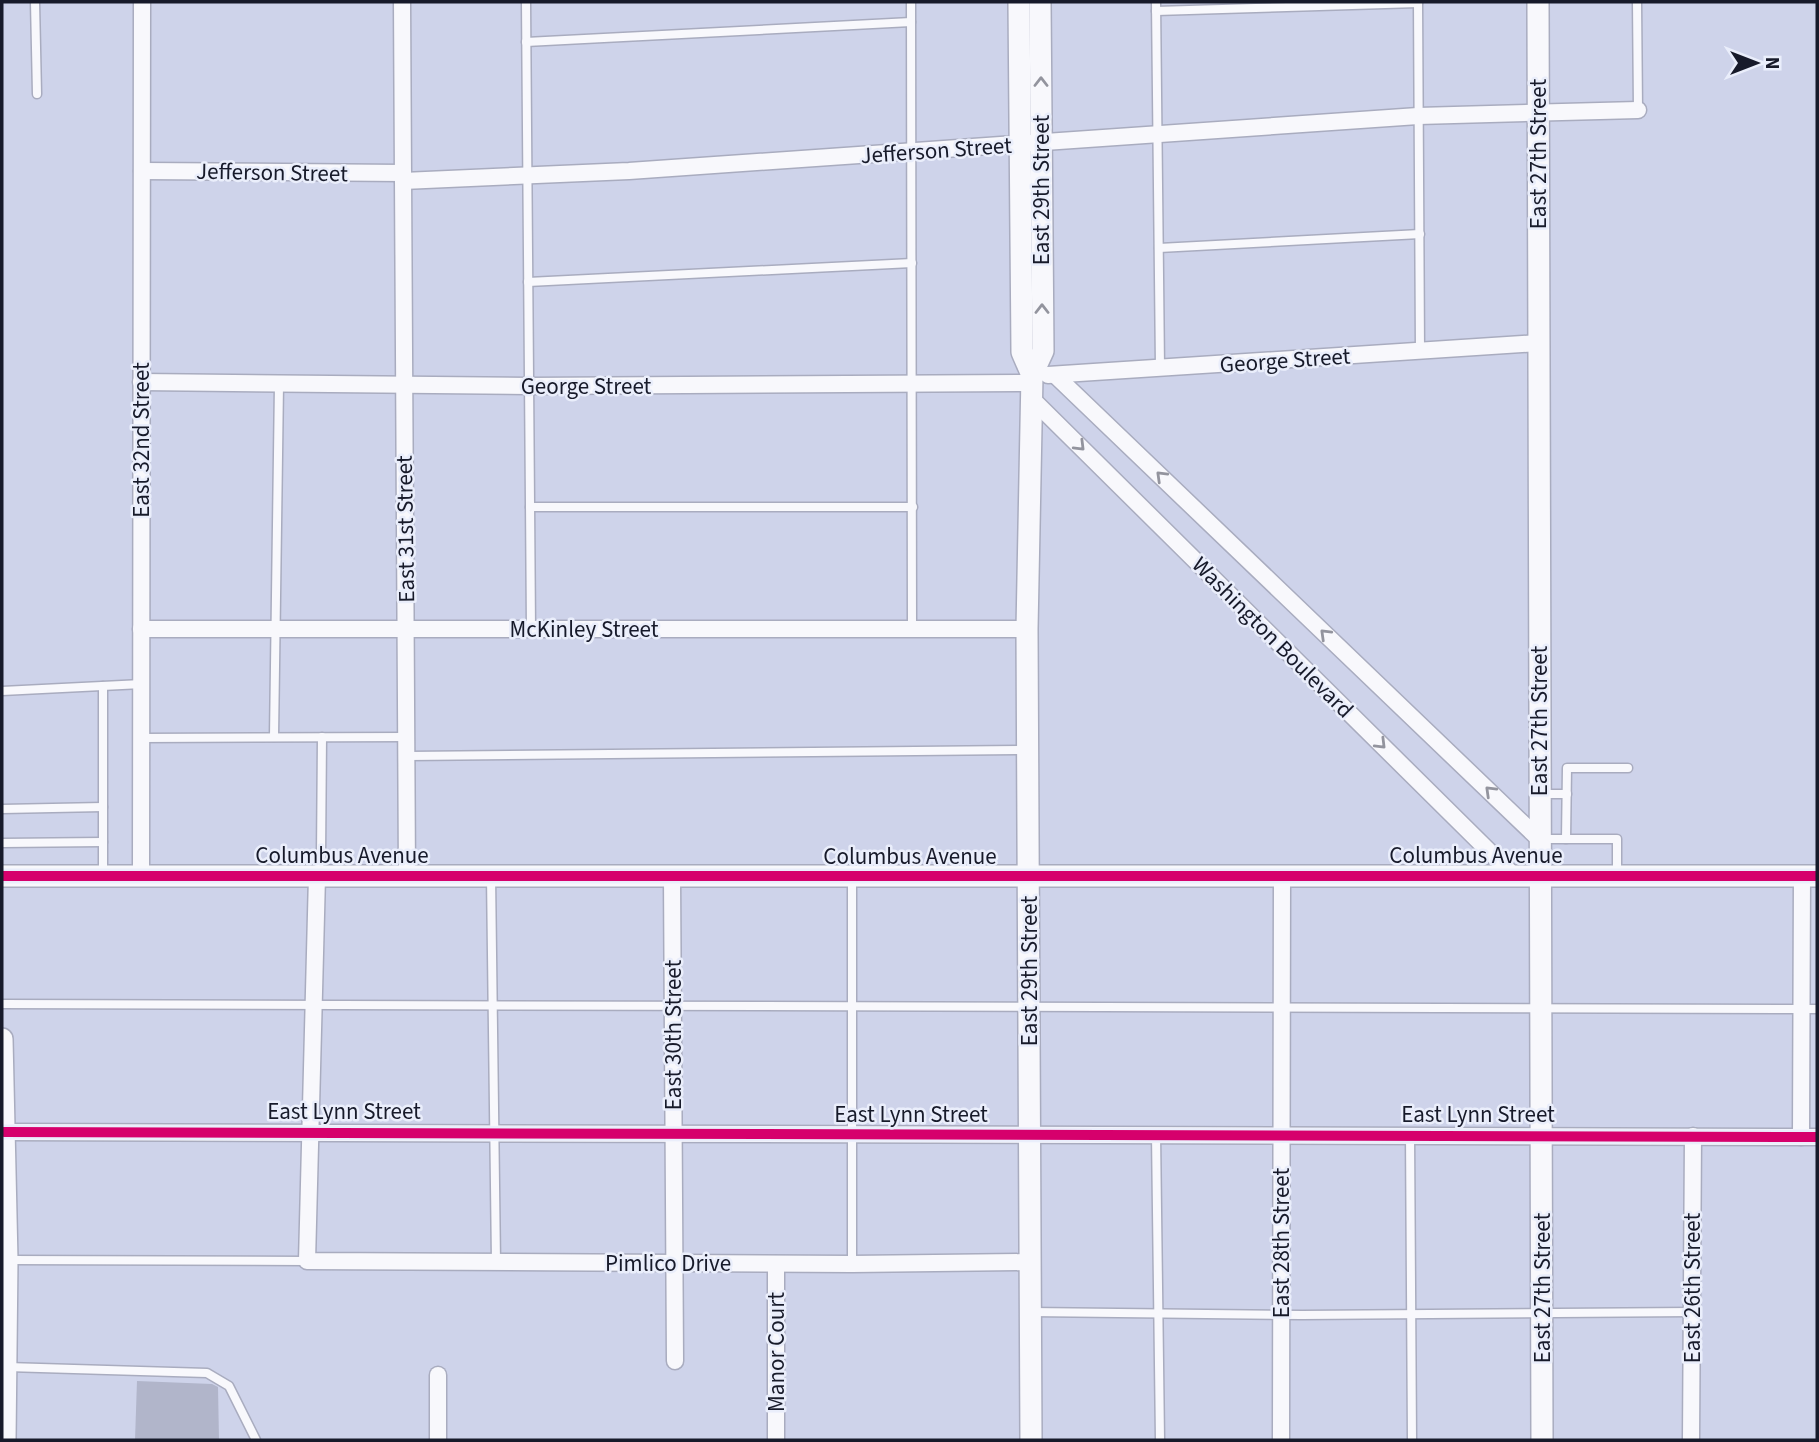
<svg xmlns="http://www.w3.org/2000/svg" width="1819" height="1442" viewBox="0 0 1819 1442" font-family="'Source Sans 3',sans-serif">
	<rect width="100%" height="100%" fill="#ced3ea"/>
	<path fill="#b1b5ca" d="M137,1381l75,3 6,3 1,53h-84z"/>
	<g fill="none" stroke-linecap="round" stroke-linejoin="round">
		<g stroke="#a9acbf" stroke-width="11">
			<g id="lane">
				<path d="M35,2l2,92"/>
				<path d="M526,2l5,627"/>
				<path d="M911,2l1,627"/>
				<path d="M1156,2l4,366"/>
				<path d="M1418,2l2,349"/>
				<path d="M1637,2l1,108"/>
				<path d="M1156,11l262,-8"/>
				<path d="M526,42l385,-20"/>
				<path d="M1159,248l261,-14"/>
				<path d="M528,282l384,-19"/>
				<path d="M530,507h383"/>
				<path d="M103,686v189"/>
				<path d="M2,691l140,-7"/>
				<path d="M274,737l5,-353"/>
				<path d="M142,738l266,-1"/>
				<path d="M408,756l617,-6"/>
				<path d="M1542,794h25"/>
				<path d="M2,809l101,-2"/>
				<path d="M1541,839h25"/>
				<path d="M2,843l101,-1"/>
				<path d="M318,873l3,-17 1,-119"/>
				<path d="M491,876l5,386"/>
				<path d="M1617,876v-37h-51l1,-71h61"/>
				<path d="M852,877v387"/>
				<path d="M2,1004l1815,5"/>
				<path d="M1156,1134l4,306"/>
				<path d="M1410,1134l2,306"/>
				<path d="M9,1260l298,1"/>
				<path d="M1030,1312l272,3 390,-3"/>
				<path d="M7,1367l200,6 22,13 27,54"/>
			</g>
		</g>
		<g stroke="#a9acbf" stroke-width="19">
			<g id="street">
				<path d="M402,2l5,874"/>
				<path d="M142,171l261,2"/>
				<path d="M403,181l226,-10 789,-55 220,-6"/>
				<path d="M1048,375l490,-32"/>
				<path d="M1055,375l484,464"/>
				<path d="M141,382l388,4 503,-3"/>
				<path d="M1031,398l483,478"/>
				<path d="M141,629h886"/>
				<path d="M317,876l-10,385 545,3 177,-2"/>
				<path d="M672,877l3,484"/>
				<path d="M141,878l1,-876"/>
				<path d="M4,1132l1813,5"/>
				<path d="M1801,1137l1,-261"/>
				<path d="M438,1440v-65"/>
				<path d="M776,1440v-176"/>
				<path d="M1281,1440l1,-563"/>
				<path d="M1691,1440l2,-304"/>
			</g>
		</g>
		<g stroke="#a9acbf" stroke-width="24">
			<g id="secondary">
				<path d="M1019,2l3,350 10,23"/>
				<path d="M1538,2l4,1438"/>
				<path d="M2,876h1815"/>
				<path d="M2,1039l5,221 -2,180"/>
				<path d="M1031,1440l-4,-811 5,-254 11,-24 -3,-349"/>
			</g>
		</g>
		<use href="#lane" stroke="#f8f8fc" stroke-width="8"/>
		<use href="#street" stroke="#f8f8fc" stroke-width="16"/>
		<use href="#secondary" stroke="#f8f8fc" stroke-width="21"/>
		<g stroke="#eaeefb" stroke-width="15">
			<g id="cycleway">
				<path d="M2,876h1815"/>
				<path d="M4,1132l1813,5"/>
			</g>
		</g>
		<use href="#cycleway" stroke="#d6006c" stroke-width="10"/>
	</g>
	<defs><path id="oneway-chevron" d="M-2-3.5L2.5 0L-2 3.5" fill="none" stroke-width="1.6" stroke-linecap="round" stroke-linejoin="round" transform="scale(1.75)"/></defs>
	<g stroke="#93949e">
		<use href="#oneway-chevron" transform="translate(1041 82) rotate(-90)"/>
		<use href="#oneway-chevron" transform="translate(1042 309) rotate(-90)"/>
		<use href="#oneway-chevron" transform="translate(1080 446) rotate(45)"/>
		<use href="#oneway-chevron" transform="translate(1161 476) rotate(-136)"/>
		<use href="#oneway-chevron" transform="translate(1325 634) rotate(-136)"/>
		<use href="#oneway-chevron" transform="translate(1381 744) rotate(45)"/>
		<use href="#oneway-chevron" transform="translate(1490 791) rotate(-136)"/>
	</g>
	<g text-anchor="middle" stroke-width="5" stroke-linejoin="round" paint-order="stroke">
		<g font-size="23" fill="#171a2a" stroke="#eaeefb">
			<text transform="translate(936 150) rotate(-4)" y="8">Jefferson Street</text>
			<text transform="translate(1538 154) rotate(-90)" y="8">East 27th Street</text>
			<text transform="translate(272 172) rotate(1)" y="8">Jefferson Street</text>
			<text transform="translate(1041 190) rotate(-90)" y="8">East 29th Street</text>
			<text transform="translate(1285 360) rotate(-4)" y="8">George Street</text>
			<text x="586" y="394">George Street</text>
			<text transform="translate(141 440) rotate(-90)" y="8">East 32nd Street</text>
			<text transform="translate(405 529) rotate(-91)" y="8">East 31st Street</text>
			<text x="584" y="637">McKinley Street</text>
			<text transform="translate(1273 637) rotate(45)" y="8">Washington Boulevard</text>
			<text transform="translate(1539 721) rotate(-90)" y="8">East 27th Street</text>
			<text x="342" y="863">Columbus Avenue</text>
			<text x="1476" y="863">Columbus Avenue</text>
			<text x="910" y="864">Columbus Avenue</text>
			<text transform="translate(1029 971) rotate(-90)" y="8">East 29th Street</text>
			<text transform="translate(673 1035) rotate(-90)" y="8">East 30th Street</text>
			<text x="344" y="1119">East Lynn Street</text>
			<text x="911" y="1122">East Lynn Street</text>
			<text x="1478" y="1122">East Lynn Street</text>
			<text transform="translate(1281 1243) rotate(-90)" y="8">East 28th Street</text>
			<text x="668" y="1271">Pimlico Drive</text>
			<text transform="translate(1542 1288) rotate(-90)" y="8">East 27th Street</text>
			<text transform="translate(1692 1288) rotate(-90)" y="8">East 26th Street</text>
			<text transform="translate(776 1352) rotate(-90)" y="8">Manor Court</text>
		</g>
	</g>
	<rect width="1819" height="1442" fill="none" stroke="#171a2a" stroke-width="7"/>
	<g transform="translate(1756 63) rotate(90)" stroke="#eaeefb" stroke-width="5" paint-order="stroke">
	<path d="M0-5L12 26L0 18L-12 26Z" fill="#171a2a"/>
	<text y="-10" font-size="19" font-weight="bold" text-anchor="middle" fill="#171a2a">N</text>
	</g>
</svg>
